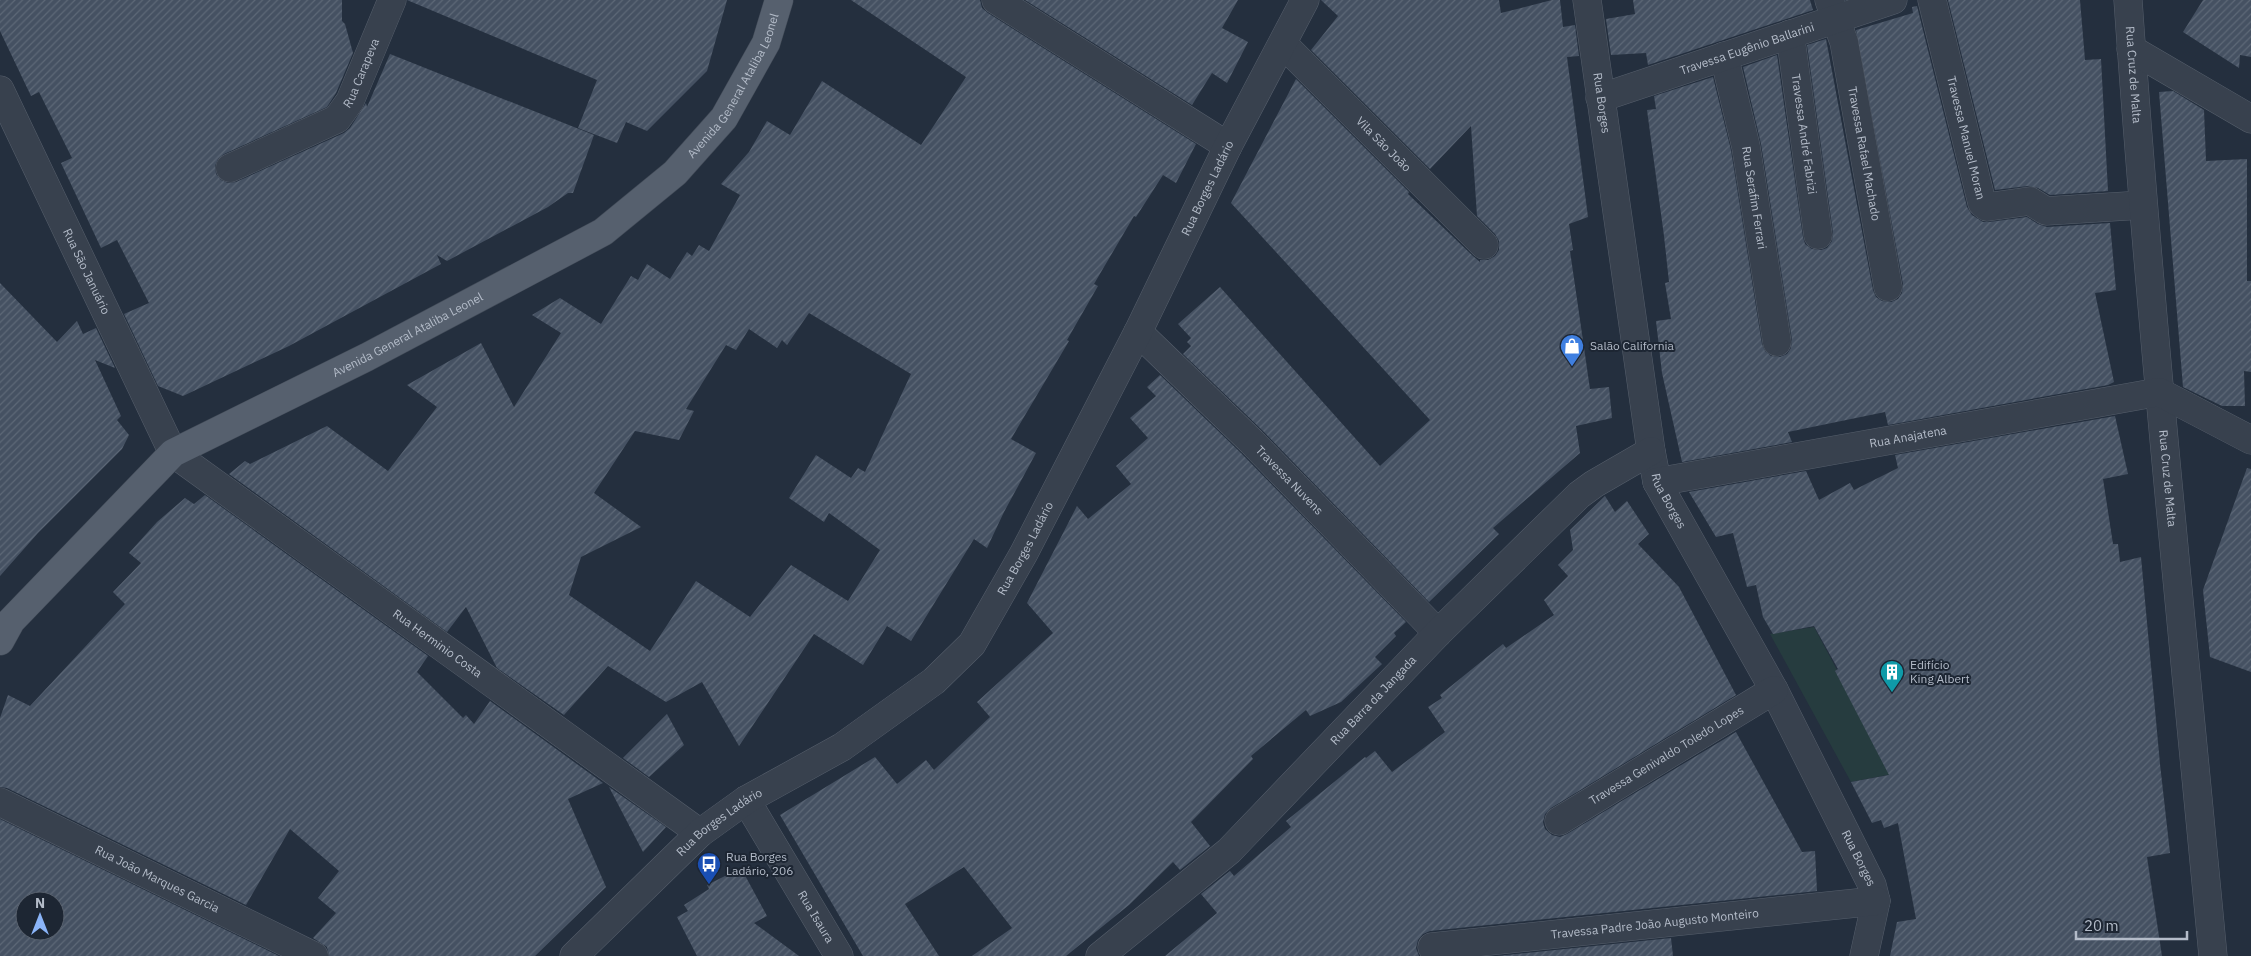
<svg xmlns="http://www.w3.org/2000/svg" width="2251" height="956" viewBox="0 0 2251 956" font-family="'IBM Plex Sans',sans-serif">
	<defs>
		<pattern id="building-hatch" width="6" height="6" patternUnits="userSpaceOnUse" patternTransform="scale(1.25)"><rect width="6" height="6" fill="#455162"/><path d="M-1 1l2-2M0 6l6-6M5 7l2-2" fill="none" stroke="#5d6877"/></pattern>
	</defs>
	<rect width="100%" height="100%" fill="#242f3e"/>
	<path fill="#263c3f" d="M1814,627l23,43 -2,1 57,103 -41,8 -81,-148z"/>
	<g fill="url(#building-hatch)" fill-rule="evenodd">
		<path d="M0,0h342v21l3,3 8,29 -17,40 -9,14 -103,47 -6,5 -3,7 1,8 5,6 7,3 8,-1 108,-49 6,-5 16,-25 1,4 23,-53 204,81 -21,58h-5l-20,14 -101,54 -10,-6 4,9 -152,82 -106,50 -25,-10 -34,-72 25,-11 -32,-63 -16,8 -40,-85 11,-5 -33,-66 -8,4 -31,-65z"/>
		<path d="M407,0h320l-20,71 -60,60 -21,-9 -9,21 -39,-15 19,-48z"/>
		<path d="M851,0h129l2,8 6,5 208,131 -20,39 -13,-8 -27,42 -2,-1 -40,68 4,2 -31,54 2,1 -58,98 25,14 -32,59 -17,36 -13,-9 -63,102 -24,-15 -24,39 -49,-31 -75,112 -37,-64 -36,20 -58,-36 -44,49 -67,-47 -31,-61 -19,25 -218,-158 16,-13 5,3 77,-38 61,45 49,-64 -30,-22 74,-42 33,64 47,-74 -29,-18 28,-17 41,26 30,-48 7,4 9,-16 23,15 17,-27 5,4 7,-11 10,6 31,-56 -19,-11 28,-32 18,-31 23,14 32,-54 99,64 45,-68zM809,313l102,61 -46,98 -7,-4 -7,10 -35,-23 -27,43 35,24 5,-9 51,37 -32,51 -57,-36 -41,52 -54,-36 -46,70 -81,-56 12,-38 60,-30 -47,-34 41,-62 44,9 15,-29 -8,-2 40,-64 10,5 13,-21 28,19 5,-8 5,5z"/>
		<path d="M1025,0h213l-16,28 26,14 -21,41 -15,-10 -20,32z"/>
		<path d="M1321,0h178l2,13 51,-13h8l3,27 12,-2 4,31 -12,1 21,160 -19,7 4,26 -3,1 20,138 19,-2 3,31 -36,8 4,27 -87,75 6,6 -70,68 -166,-171 -80,-77 8,-8 -4,-4 4,-4 -13,-14 42,-37 160,179 50,-46 -199,-217 65,-124 113,113 -1,2 65,62 7,6v-2h8l7,-4 4,-6v-9l-4,-7 -18,-18 -6,-90 -41,43 -119,-119 27,-34z"/>
		<path d="M1633,0h177l3,10 -165,55 -2,-12 -35,2 -5,-36 29,-5z"/>
		<path d="M1948,0h132l5,60 16,-1 7,132 -58,4 -12,-7 -10,-2 -33,4z"/>
		<path d="M2203,0h48v57l-11,-2 -1,13 -56,-36z"/>
		<path d="M1917,6l50,201 5,8 11,7h6l38,-5 11,7 9,3 63,-4 6,67 -21,3 19,89 -6,3 -220,40 -3,-13 -97,20 4,10 -110,20 -20,-89 -6,-52 15,-2 -6,-36 4,-1 -5,-46 -17,-126 9,-1 -2,-13 59,-19 18,73 31,194 3,7 6,5 9,1 7,-3 4,-6 1,-8 -31,-196 -18,-77 34,-12 26,182 2,7 7,5 9,1 6,-2 5,-7 1,-8 -26,-188 19,-6 47,251 3,7 6,4 9,1 7,-3 4,-6 1,-9 -47,-254 57,-17 -1,-6z"/>
		<path d="M2173,91l31,19 2,51 41,-2v122h4v91l-7,-1 1,35h-23l-39,-19 -24,-295z"/>
		<path d="M0,283l57,59 20,-21 6,13 13,-6 19,40 -20,-8 26,56 -4,4 12,15 -7,14 -84,84 -38,43z"/>
		<path d="M1160,375l81,78 165,169 -12,11 2,3 -21,21 7,7 -41,38 -31,14 -4,-6 -55,46 2,3 -62,63 19,24 -30,24 -7,-8 -44,43 -63,51h-94l40,-28 -48,-61 -59,37 34,52h-76l-83,-141 95,-58 22,27 29,-24 8,10 56,-53 -13,-15 76,-69 -26,-30 50,-97 11,13 43,-35 -15,-18 32,-28 -18,-20 26,-22 -9,-9z"/>
		<path d="M2115,416l13,58 -25,5 10,65h5l2,18 21,-5 19,207 10,89 -23,4 15,99h-272l7,-34 19,-3 -18,-96 -14,5 -3,-8 -9,3 -21,-41 38,-7 -54,-104 3,-2 -24,-43 -41,8 -10,-17 -7,-32 -9,2 -14,-54 -17,4 -27,-45 117,-21 13,29 31,-17 4,7 44,-22 -3,-13z"/>
		<path d="M2247,468l4,1v203l-41,-15 -7,-67z"/>
		<path d="M205,495l223,161 -11,16 46,46 3,-3 8,9 16,-23 113,82 -35,16 38,88 -71,69h-206l-2,-9 -14,-9 23,-25 -18,-15 21,-27 -49,-42 -44,76 -239,-117 -7,-1v-69l8,-23 22,11 95,-102 -12,-12 28,-29 -12,-10 28,-31 28,-24 9,6z"/>
		<path d="M1605,496l10,16 12,-11 22,33 -11,10 41,43 57,108 -185,113 -6,6 -2,8 2,7 7,6 8,2 7,-3 169,-102 66,120 13,-1 2,40 -387,40 -7,3 -5,6 -2,8 3,8h-254l52,-43 -16,-19 29,-23 4,5 57,-49 -5,-6 79,-64 1,1 9,-7 17,21 53,-40 -17,-25 14,-9 -2,-3 63,-51 3,4 48,-33 -10,-15 24,-24 -10,-11 15,-15 -3,-20z"/>
		<path d="M667,714l17,31 -35,32 -26,-19z"/>
		<path d="M609,787l57,40 -23,25z"/>
		<path d="M0,819l279,137h-279zM25,901h30v30h-30z"/>
		<path d="M741,868l26,48 -13,7 45,33h-102l-20,-39 11,-6 -4,-6 25,-16 -2,-4z"/>
		<path d="M1671,938l2,18h-176z"/>
	</g>
	<g fill="none" stroke-linecap="round" stroke-linejoin="round">
		<g stroke="#565f6c" stroke-width="29">
			<g id="minor">
				<path d="M996,0l232,146"/>
				<path id="s1" d="M1587,0l64,451 6,31 117,208 98,195 4,16 -12,55"/>
				<path id="s2" d="M1829,0l15,42 44,245"/>
				<path id="s3" d="M1932,0l50,203 5,4 43,-6 16,10 97,-6"/>
				<path id="s4" d="M2128,0c22,319 55,637 85,956"/>
				<path id="s5" d="M1790,34l28,201"/>
				<path id="s6" d="M1283,44l201,201"/>
				<path d="M2131,49l120,70"/>
				<path id="s7" d="M1724,56l22,91 31,195"/>
				<path id="s8" d="M0,90l173,363 527,380"/>
				<path id="s9" d="M1600,98l293,-98"/>
				<path id="s10" d="M230,168l107,-49 13,-18 42,-101"/>
				<path id="s11" d="M1138,332l114,110 186,191"/>
				<path id="s12" d="M1657,482l502,-90 92,48"/>
				<path id="s13" d="M746,800l93,156"/>
				<path id="s14" d="M0,802l314,154"/>
				<path id="s15" d="M1559,821l215,-131"/>
				<path id="s16" d="M1432,947l444,-46"/>
				<path id="s17" d="M574,956l126,-123 46,-33 96,-53 92,-66 38,-37 52,-91 114,-221 90,-186 77,-146"/>
				<path id="s18" d="M1100,956l129,-105 209,-218 141,-138 15,-11 57,-33"/>
			</g>
		</g>
		<g stroke="#414a57" stroke-width="29">
			<g id="major">
				<path id="s19" d="M0,641l11,-20 162,-168 194,-96 236,-125 72,-59 49,-55 42,-75 13,-43"/>
			</g>
		</g>
		<use href="#minor" stroke="#38414e" stroke-width="28"/>
		<use href="#major" stroke="#56606e" stroke-width="28"/>
	</g>
	<defs>
		<g id="shop-pin" transform="scale(1.25)"><path d="M0 17L-7.5 6A9.5 9.5 0 1 1 7.5 6Z" fill="#3f7fe0" stroke="#1d2633"/><path d="M-5-2.5h2.3a2.7 3.5 0 0 1 5.4 0H5L5.5 6h-11ZM-1.5-2.5h3a1.5 2.3 0 0 0-3 0Z" fill="#fff"/></g>
		<g id="building-pin" transform="scale(1.25)"><path d="M0 17L-7.5 6A9.5 9.5 0 1 1 7.5 6Z" fill="#0f9aa8" stroke="#1d2633"/><path d="M-4-6H4V6H1V3H-1V6H-4ZM-2.5-4.3h1.7v1.8h-1.7ZM.8-4.3h1.7v1.8H.8ZM-2.5-1h1.7V.8h-1.7ZM.8-1h1.7V.8H.8Z" fill="#fff"/></g>
		<g id="bus-pin" transform="scale(1.25)"><path d="M0 17L-7.5 6A9.5 9.5 0 1 1 7.5 6Z" fill="#1a4fb4" stroke="#1d2633"/><path d="M-5-6H5V4H4V6H2V4H-2V6H-4V4H-5ZM-3.5-4V0h7V-4ZM-3.5 1.2v1.5H-2V1.2ZM2 1.2v1.5H3.5V1.2Z" fill="#fff"/></g>
	</defs>
	<g fill-rule="evenodd">
		<use href="#shop-pin" x="1572" y="346"/>
		<use href="#building-pin" x="1892" y="672"/>
		<use href="#bus-pin" x="709" y="864"/>
	</g>
	<g text-anchor="middle" stroke-width="4" stroke-linejoin="round" paint-order="stroke">
		<g font-size="12" fill="#b4bcc9" stroke="#1d2633">
			<text dy="4" stroke="none"><textPath href="#s9" startOffset="155">Travessa Eugênio Ballarini</textPath></text>
			<text dy="4" stroke="none"><textPath href="#s10" startOffset="170">Rua Carapeva</textPath></text>
			<text dy="4" stroke="none"><textPath href="#s4" startOffset="75">Rua Cruz de Malta</textPath></text>
			<text dy="4" stroke="none"><textPath href="#s19" startOffset="939">Avenida General Ataliba Leonel</textPath></text>
			<text dy="4" stroke="none"><textPath href="#s1" startOffset="104">Rua Borges</textPath></text>
			<text dy="4" stroke="none"><textPath href="#s5" startOffset="101">Travessa André Fabrizi</textPath></text>
			<text dy="4" stroke="none"><textPath href="#s3" startOffset="142">Travessa Manuel Moran</textPath></text>
			<text dy="4" stroke="none"><textPath href="#s6" startOffset="142">Vila São João</textPath></text>
			<text dy="4" stroke="none"><textPath href="#s2" startOffset="158">Travessa Rafael Machado</textPath></text>
			<text dy="4" stroke="none"><textPath href="#s17" startOffset="1022">Rua Borges Ladário</textPath></text>
			<text dy="4" stroke="none"><textPath href="#s7" startOffset="145">Rua Serafim Ferrari</textPath></text>
			<text dy="4" stroke="none"><textPath href="#s8" startOffset="201">Rua São Januário</textPath></text>
			<text dy="4" stroke="none"><textPath href="#s19" startOffset="519">Avenida General Ataliba Leonel</textPath></text>
			<text dy="4" stroke="none"><textPath href="#s12" startOffset="255">Rua Anajatena</textPath></text>
			<text dy="4" stroke="none"><textPath href="#s4" startOffset="480">Rua Cruz de Malta</textPath></text>
			<text dy="4" stroke="none"><textPath href="#s11" startOffset="212">Travessa Nuvens</textPath></text>
			<text dy="4" stroke="none"><textPath href="#s1" startOffset="509">Rua Borges</textPath></text>
			<text dy="4" stroke="none"><textPath href="#s17" startOffset="618">Rua Borges Ladário</textPath></text>
			<text dy="4" stroke="none"><textPath href="#s8" startOffset="728">Rua Herminio Costa</textPath></text>
			<text dy="4" stroke="none"><textPath href="#s18" startOffset="375">Rua Barra da Jangada</textPath></text>
			<text dy="4" stroke="none"><textPath href="#s15" startOffset="126">Travessa Genivaldo Toledo Lopes</textPath></text>
			<text dy="4" stroke="none"><textPath href="#s17" startOffset="198">Rua Borges Ladário</textPath></text>
			<text dy="4" stroke="none"><textPath href="#s1" startOffset="914">Rua Borges</textPath></text>
			<text dy="4" stroke="none"><textPath href="#s14" startOffset="175">Rua João Marques Garcia</textPath></text>
			<text dy="4" stroke="none"><textPath href="#s13" startOffset="136">Rua Isaura</textPath></text>
			<text dy="4" stroke="none"><textPath href="#s16" startOffset="224">Travessa Padre João Augusto Monteiro</textPath></text>
		</g>
		<g font-size="12" fill="#b4bcc9" stroke="#1d2633" text-anchor="start">
			<text x="1590" y="350">Salão California</text>
			<text x="1910" y="669">Edifício<tspan x="1910" dy="14">King Albert</tspan></text>
			<text x="726" y="861">Rua Borges<tspan x="726" dy="14">Ladário, 206</tspan></text>
		</g>
	</g>
	<g transform="translate(40 916)"><circle r="24" fill="#1d2633" stroke="#59626f"/>
	<path d="M0-4L9 19L0 12L-9 19Z" fill="#8ab4f8"/>
	<text y="-8" font-size="14" font-weight="bold" text-anchor="middle" fill="#b4bcc9">N</text>
	</g>
	<path d="M2076 931v8h111v-8" fill="none" stroke="#b4bcc9" stroke-width="2.5"/>
	<text x="2084" y="931" font-size="15" fill="#b4bcc9" stroke="#1d2633" stroke-width="4" paint-order="stroke">20 m</text>
</svg>
